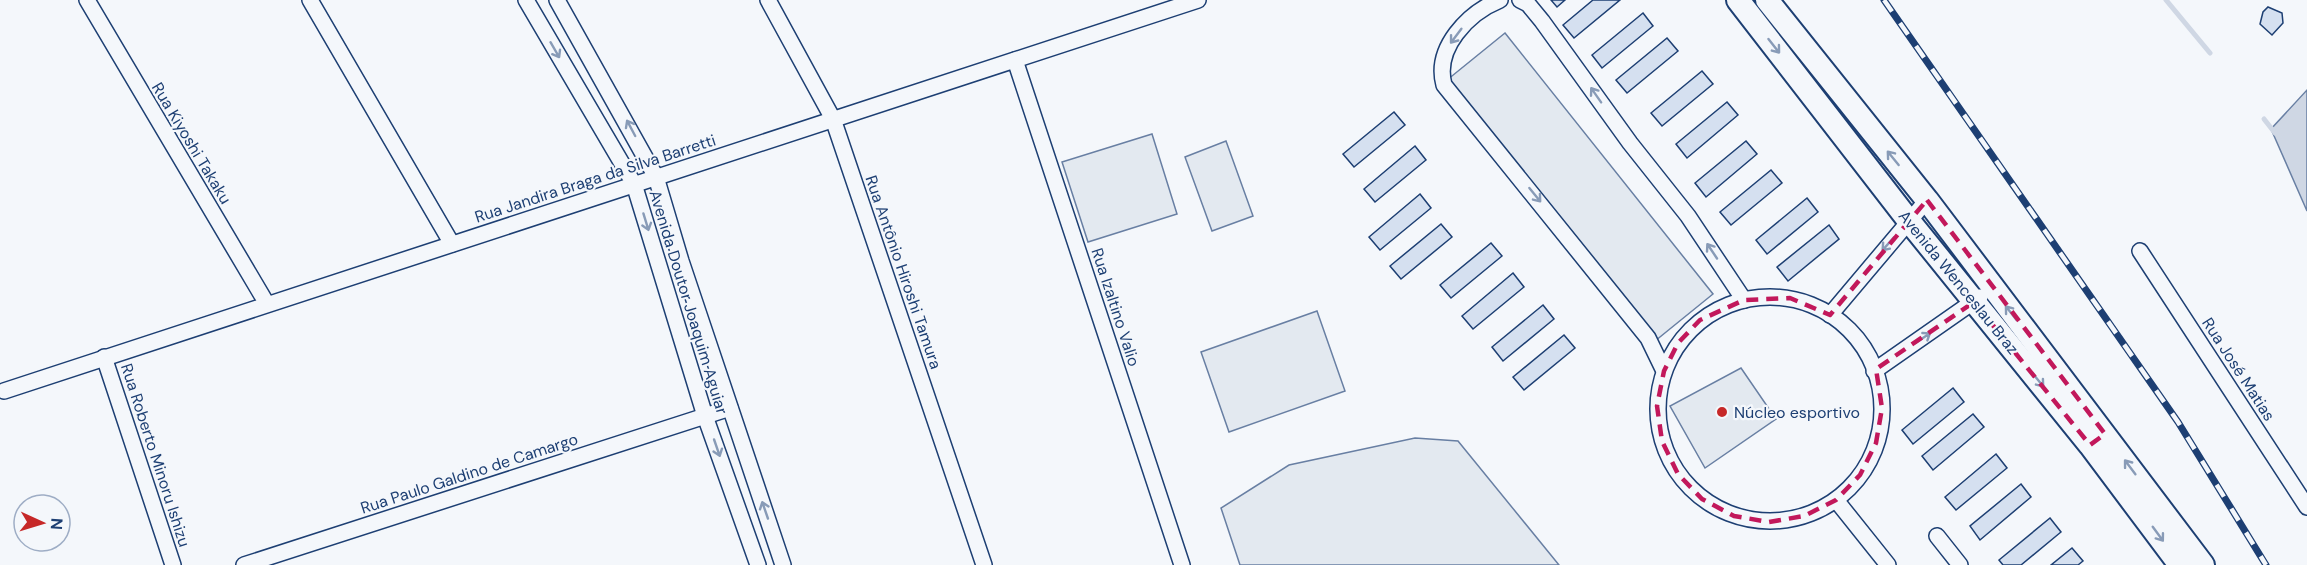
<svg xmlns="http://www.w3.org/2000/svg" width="2307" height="565" viewBox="0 0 2307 565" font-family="'DM Sans',sans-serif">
	<rect width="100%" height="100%" fill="#f4f7fb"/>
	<g fill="#e3e9f0" stroke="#687fa3" stroke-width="1.5">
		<path d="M1505,33l208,261 -58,47 -208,-261z"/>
		<path d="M1152,134l25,80 -89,28 -26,-80z"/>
		<path d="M1226,141l27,75 -41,15 -27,-74z"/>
		<path d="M1317,311l28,80 -116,41 -28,-80z"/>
		<path d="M1741,368l35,51 -71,49 -35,-62z"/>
		<path d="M1415,438l43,3 101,124h-319l-19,-57 68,-43z"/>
	</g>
	<path fill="#cfd7e4" stroke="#687fa3" stroke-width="1.5" d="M2307,90v121l-36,-82z"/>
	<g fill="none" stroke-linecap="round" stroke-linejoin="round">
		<g stroke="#cfd7e4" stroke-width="5">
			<path d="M2166,0l44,53"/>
			<path d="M2264,119l11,14"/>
		</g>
	</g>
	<g fill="#d5e0f0" stroke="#1d3f73" stroke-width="1.5">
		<path d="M1551,0h14l-8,7z"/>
		<path d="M1593,0h27l-46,38 -11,-13z"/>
		<path d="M2268,7l14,6 1,10 -11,12 -12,-11 3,-12z"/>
		<path d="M1643,13l10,13 -51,42 -10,-13z"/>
		<path d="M1667,38l11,13 -51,42 -11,-13z"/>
		<path d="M1702,71l11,13 -51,42 -11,-13z"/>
		<path d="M1727,102l11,13 -51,43 -11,-14z"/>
		<path d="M1394,112l11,13 -51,42 -11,-13z"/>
		<path d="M1746,141l11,13 -51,43 -11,-14z"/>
		<path d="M1415,146l11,14 -51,42 -11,-13z"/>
		<path d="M1771,170l11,13 -51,42 -11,-13z"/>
		<path d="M1420,194l11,14 -51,42 -11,-13z"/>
		<path d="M1807,198l11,14 -51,42 -11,-14z"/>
		<path d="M1441,224l11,13 -51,42 -11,-13z"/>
		<path d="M1829,225l10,14 -51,42 -11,-14z"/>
		<path d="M1491,243l11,13 -51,42 -11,-13z"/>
		<path d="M1513,273l11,14 -51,42 -11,-13z"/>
		<path d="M1543,305l11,14 -51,42 -11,-14z"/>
		<path d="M1564,335l11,13 -51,42 -11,-13z"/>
		<path d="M1953,388l11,14 -51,42 -11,-14z"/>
		<path d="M1973,414l11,13 -51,43 -11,-14z"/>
		<path d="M1996,454l11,14 -51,42 -11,-13z"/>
		<path d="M2021,484l10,13 -51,43 -10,-14z"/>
		<path d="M2050,518l11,14 -40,33h-18l-4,-5z"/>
		<path d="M2072,548l11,13 -5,4h-27z"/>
	</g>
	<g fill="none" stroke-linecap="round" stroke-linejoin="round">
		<g stroke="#1d3f73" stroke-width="18">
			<g id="street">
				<path d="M87,0l180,304"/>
				<path d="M310,0l142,244"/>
				<path d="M526,0l108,184 71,232 53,149"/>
				<path d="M557,0l99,177 25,84 102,304"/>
				<path d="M768,0l65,119 151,446"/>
				<path d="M1500,0c-32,13 -66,48 -56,85l204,253 16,33"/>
				<path d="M1520,0l8,4 14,17 88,122 58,73 56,84"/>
				<path d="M1015,60l167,505"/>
				<path d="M2140,251l167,256"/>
				<circle cx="1770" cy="409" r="112"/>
				<path d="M1830,315l97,-115"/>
				<path d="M104,357l69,208"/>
				<path d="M1874,371l106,-74"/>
				<path d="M4,391l1194,-391"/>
				<path d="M1836,500l52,65"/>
				<path d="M1937,536l23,29"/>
				<path d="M244,565l486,-157"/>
			</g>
		</g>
		<g stroke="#1d3f73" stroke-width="26">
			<g id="secondary">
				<path d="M1738,0l171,221 181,224 90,120"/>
				<path d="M1767,0l160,200 276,365"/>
			</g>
		</g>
		<use href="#street" stroke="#f4f7fb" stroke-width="15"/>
		<use href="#secondary" stroke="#f4f7fb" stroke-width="22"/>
		<g stroke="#1d3f73" stroke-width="7">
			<path id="rail" d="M1884,0l294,422 88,143"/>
		</g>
		<use href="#rail" stroke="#f4f7fb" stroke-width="4.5" stroke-dasharray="14" stroke-linecap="butt"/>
	</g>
	<defs><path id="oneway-shaft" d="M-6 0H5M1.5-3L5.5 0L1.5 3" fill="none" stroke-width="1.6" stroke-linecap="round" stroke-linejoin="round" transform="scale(1.5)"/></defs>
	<g stroke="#889bb7">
		<use href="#oneway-shaft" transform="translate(1456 36) rotate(127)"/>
		<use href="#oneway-shaft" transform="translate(1774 46) rotate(52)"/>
		<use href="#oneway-shaft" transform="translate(555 50) rotate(60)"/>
		<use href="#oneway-shaft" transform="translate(1596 95) rotate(-125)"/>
		<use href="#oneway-shaft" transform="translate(631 128) rotate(-118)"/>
		<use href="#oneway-shaft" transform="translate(1893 158) rotate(-129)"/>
		<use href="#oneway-shaft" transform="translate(1535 195) rotate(51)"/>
		<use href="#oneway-shaft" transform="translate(646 222) rotate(73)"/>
		<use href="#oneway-shaft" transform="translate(1888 244) rotate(131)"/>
		<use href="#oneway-shaft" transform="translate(1712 251) rotate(-124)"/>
		<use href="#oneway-shaft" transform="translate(2011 313) rotate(-128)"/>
		<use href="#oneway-shaft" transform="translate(1923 338) rotate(-34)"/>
		<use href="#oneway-shaft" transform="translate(2038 380) rotate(51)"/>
		<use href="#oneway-shaft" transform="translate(717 448) rotate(71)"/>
		<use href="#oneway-shaft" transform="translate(2130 467) rotate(-127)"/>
		<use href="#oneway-shaft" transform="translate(765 510) rotate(-109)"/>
		<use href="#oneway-shaft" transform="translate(2158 534) rotate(54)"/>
	</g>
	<path fill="none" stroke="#c2185b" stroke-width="4.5" stroke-dasharray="12 8" stroke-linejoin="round" d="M1927,200l178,234 -15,11 -116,-143 -98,67 6,39 -6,35 -16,32 -24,25 -32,16 -35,6 -35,-6 -32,-17 -24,-25 -16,-33 -5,-35 7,-35 14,-28 22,-23 44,-20 46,-2 40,17z"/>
	<circle fill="#c62828" stroke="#f4f7fb" stroke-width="2" cx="1722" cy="412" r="6"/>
	<g text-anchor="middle" stroke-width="4.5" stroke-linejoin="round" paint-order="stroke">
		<g font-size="16" fill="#1d3f73" stroke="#f4f7fb">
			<text transform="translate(192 143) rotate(59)" y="6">Rua Kiyoshi Takaku</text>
			<text transform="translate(595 178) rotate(-18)" y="6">Rua Jandira Braga da Silva Barretti</text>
			<text transform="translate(904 272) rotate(71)" y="6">Rua Antônio Hiroshi Tamura</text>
			<text transform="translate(1959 282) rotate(51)" y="6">Avenida Wenceslau Braz</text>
			<text transform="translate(689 302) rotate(73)" y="6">Avenida Doutor Joaquim Aguiar</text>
			<text transform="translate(1116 307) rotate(72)" y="6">Rua Izaltino Valio</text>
			<text transform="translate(2239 369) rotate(57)" y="6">Rua José Matias</text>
			<text transform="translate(156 455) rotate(72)" y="6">Rua Roberto Minoru Ishizu</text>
			<text transform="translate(469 473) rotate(-18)" y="6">Rua Paulo Galdino de Camargo</text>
		</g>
		<g font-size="16" fill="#1d3f73" stroke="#f4f7fb" text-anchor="start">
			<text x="1734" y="418">Núcleo esportivo</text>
		</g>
	</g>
	<g transform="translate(42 523) rotate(94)"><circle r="28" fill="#f4f7fb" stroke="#9eadc5" stroke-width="1.5"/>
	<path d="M0-4.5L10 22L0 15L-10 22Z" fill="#c62828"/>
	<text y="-9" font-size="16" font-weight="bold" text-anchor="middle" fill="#1d3f73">N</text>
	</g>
</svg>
